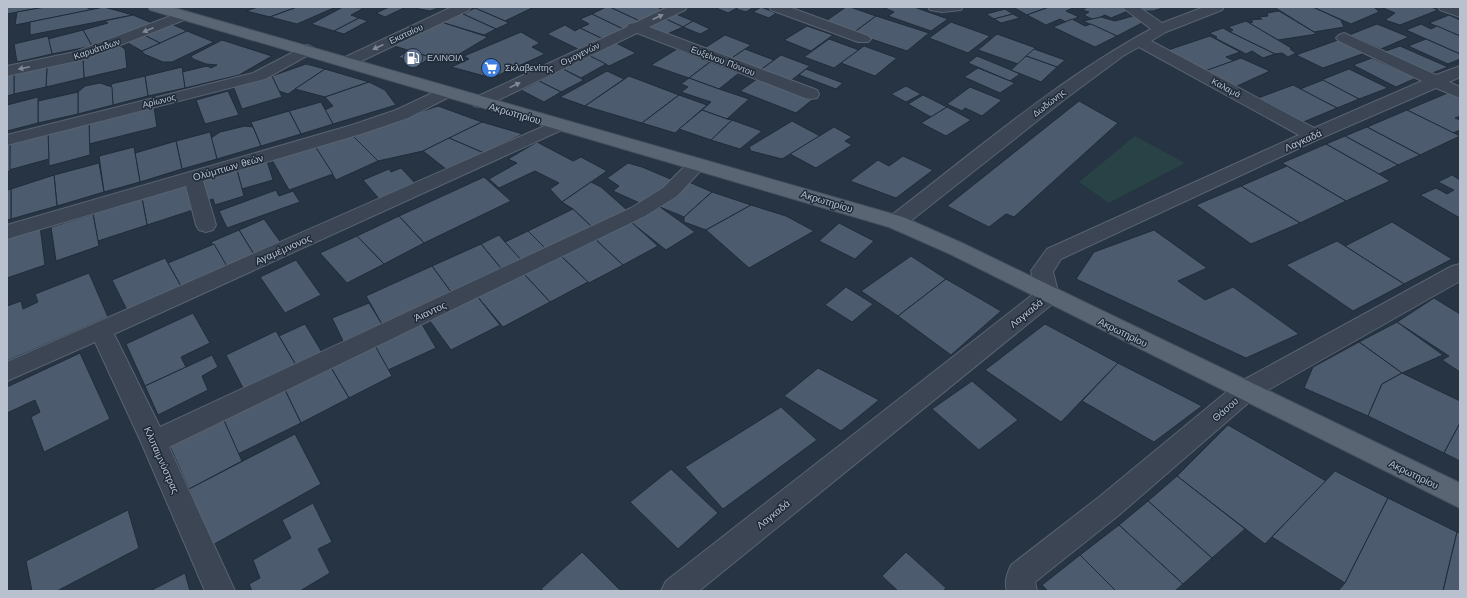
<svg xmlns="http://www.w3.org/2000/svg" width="1467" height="598" viewBox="0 0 1467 598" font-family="'Work Sans',sans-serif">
	<rect width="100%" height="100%" fill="#263444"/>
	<path fill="#284245" d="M1135,136l50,27 -76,40 -30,-21z"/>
	<g fill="#4c5b6d" stroke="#212c3b">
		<path d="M7,7h38l-38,7z"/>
		<path d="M45,7h41l5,3 -76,15 2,-13z"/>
		<path d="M104,7l29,8 -103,20v-13z"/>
		<path d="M258,7h39l-27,10 -24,-6z"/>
		<path d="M297,7h39l-39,17 -27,-7z"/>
		<path d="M343,7l21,1 -13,7 8,3 -25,13 -23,-7z"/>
		<path d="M389,7h17l-21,10 -9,-4z"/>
		<path d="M409,7h32l-11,4z"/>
		<path d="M478,7h56l-29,14 -30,-13z"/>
		<path d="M606,7h4l30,14 -17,8 -31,-15z"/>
		<path d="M610,7h47l6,3 -23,11z"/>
		<path d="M714,7h25l-11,6z"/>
		<path d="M739,7h15l-8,5 -10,-3z"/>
		<path d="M761,7l15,6 -7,5 -16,-6z"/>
		<path d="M846,7h4l26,9 -23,17 -30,-10z"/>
		<path d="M887,7h27l34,12 -17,12 -43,-15 6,-4 -9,-4z"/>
		<path d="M1013,7h36l-22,8z"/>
		<path d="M1049,7h21l3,1 -7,3 13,6 -13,5 -6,-3 -14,6 -19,-10z"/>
		<path d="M1088,7h34l6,4 -17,7 -6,-3 -11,5 -10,-5 5,-3 -7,-2z"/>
		<path d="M1137,7h29l-13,4h-10z"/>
		<path d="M1274,7h39l28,13 3,7 -30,5z"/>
		<path d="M1313,7h61l5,5 -28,12z"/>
		<path d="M1381,7h50l7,3 -38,15 -15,-5 10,-7z"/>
		<path d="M475,8l30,13 4,2 -13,6 -33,-15z"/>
		<path d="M1005,9l8,5 -19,5 -8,-5z"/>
		<path d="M1279,11l35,21 3,2 -39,6 -29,-17 4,-1 -3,-2 12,-1 -4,-2 10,-1 -1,-3z"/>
		<path d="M462,13l1,1 33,15 -12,6 -43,-13z"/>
		<path d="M592,14l31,15 -20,10 -23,-11 9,-4 -9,-5z"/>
		<path d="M676,14l17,7 -10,6 -17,-8z"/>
		<path d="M1013,14l7,4 -19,5 -7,-4z"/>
		<path d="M133,15l19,8 -60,23 -9,-16 25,-7 -4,-2z"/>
		<path d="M1449,15l11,5v16l-31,-13z"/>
		<path d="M876,16l53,17 -22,18 -54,-18z"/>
		<path d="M1133,16l11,6 -27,14 -34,-15 18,-4 14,4z"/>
		<path d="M359,18l9,3 -24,13 -10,-3z"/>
		<path d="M666,19l17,8 -18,8 -16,-8z"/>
		<path d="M1072,19l13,7 6,-2 26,12 -22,11 -42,-20z"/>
		<path d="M693,21l17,8 -10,5 -17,-7z"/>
		<path d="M1246,21l47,28h-3l6,4 -8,4 -6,-4 -7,1 -45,-22 3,-2 -5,-3z"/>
		<path d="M441,22l47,15 -42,25 -58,-18z"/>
		<path d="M951,22l39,14 -22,17 -39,-15z"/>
		<path d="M169,23l18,8 -27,12 -16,-8z"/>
		<path d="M1377,24l32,13 -28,12 -32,-14z"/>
		<path d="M1421,24l10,5 6,-3 23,10v18l-54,-24z"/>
		<path d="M565,25l10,6 5,-3 23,11 -23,11 -33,-16z"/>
		<path d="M807,26l26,9 -22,16 -27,-11z"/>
		<path d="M1223,28l7,4 45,22 -12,4 -11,-7 -6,3 -31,-16 2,-1 -8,-4z"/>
		<path d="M83,30l9,16 -40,8 -4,-15z"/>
		<path d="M187,31l27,11 -42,20h-9l-19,-8 -2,-3z"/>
		<path d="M521,32l19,11 -8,4 13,7 -53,24 -41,-11 18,-8 -5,-3z"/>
		<path d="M997,34l39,14 -18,16 -40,-14z"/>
		<path d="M144,35l16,8 -18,8 -16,-9z"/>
		<path d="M725,35l26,10 -22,15 -26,-11z"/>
		<path d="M48,36l4,18 -35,8 -3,-18z"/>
		<path d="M1210,36l30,16 -14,5 8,4 -29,10 -37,-21z"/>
		<path d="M829,39l30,11 -25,18 -30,-11z"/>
		<path d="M1426,39l34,15v5l-12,5 -40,-18z"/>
		<path d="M222,40l50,16 -33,19 -54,13 -3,-16 25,-6 4,2 6,-3 -11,-1 -13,-5 -2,-3z"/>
		<path d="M1338,40l27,13 -42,15 -27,-13z"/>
		<path d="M616,43l20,10 -27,13 -19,-10z"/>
		<path d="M119,45l6,4 2,19 -43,10 -1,-19z"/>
		<path d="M864,46l33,12 -22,18 -34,-13z"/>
		<path d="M1400,46l48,21 -18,7 -47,-22z"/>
		<path d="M677,49l33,13 -21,16 -38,-13z"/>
		<path d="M745,49l29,11 -15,11 -30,-11z"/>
		<path d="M1034,49l31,11 -8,7 -31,-11z"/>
		<path d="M408,51l23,6 -10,7 -23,-7z"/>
		<path d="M781,55l29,11 -21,16 -30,-11z"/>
		<path d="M590,56l16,8 -25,14 -18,-9z"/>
		<path d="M977,56l34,14 9,4 -10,7 -42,-18z"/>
		<path d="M1026,56l31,11 -16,15 -30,-12z"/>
		<path d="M1241,58l29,13 -35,16 -30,-16z"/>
		<path d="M1372,58l44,20 -20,9 -43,-22z"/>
		<path d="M83,59l1,19 -38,9 1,-20z"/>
		<path d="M710,62l29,11 -20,16 -30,-11z"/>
		<path d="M306,64l19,5 -37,25 -9,-3 -7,-15z"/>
		<path d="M47,67l-1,20 -32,7v-20z"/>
		<path d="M182,67l3,21 -37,8 -3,-20z"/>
		<path d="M978,68l32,13 5,2 -15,10 -36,-16z"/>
		<path d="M325,69l44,13 -44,15 -30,-8z"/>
		<path d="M563,69l21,11 -23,12 -22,-11z"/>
		<path d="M806,69l37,14 -7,6 -37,-14z"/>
		<path d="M1349,69l39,19 -29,11 -38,-19z"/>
		<path d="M607,71l17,8 -39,27 -25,-9z"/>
		<path d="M14,74v20l-7,2v-20z"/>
		<path d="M145,76l3,20 -35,9 -2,-21z"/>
		<path d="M272,76l10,21 -40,12 -9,-23z"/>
		<path d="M629,76l50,19 -37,28 -57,-17z"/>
		<path d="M689,78l30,11 30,10 -22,20 -25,-9 9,-8 -30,-10 7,-5 -7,-3z"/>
		<path d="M757,79l55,21 -16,13 -56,-22z"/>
		<path d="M1323,80l36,19 -22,9 -37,-19z"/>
		<path d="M539,81l22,11 -17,10 -23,-12z"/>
		<path d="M369,82l16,8 11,15 -63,19 -8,-14 8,-4 -8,-9z"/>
		<path d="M100,83l12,4 1,18 -35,9v-22l7,-6z"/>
		<path d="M1293,85l44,23 -36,15 -43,-25z"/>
		<path d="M906,86l15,8 -15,8 -15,-8z"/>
		<path d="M970,87l32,13 -20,16 -17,-8 -3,3 -15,-7z"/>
		<path d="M228,91l11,24 -34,9 -9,-24z"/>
		<path d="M78,92v22l-40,9v-22z"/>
		<path d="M1450,92l10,5v19l-5,2 5,2v10l-7,3 -46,-23z"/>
		<path d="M679,95l28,10 -32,28 -33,-10z"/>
		<path d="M923,95l24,12 -16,10 -23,-13z"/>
		<path d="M38,97v26l-31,8v-26z"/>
		<path d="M1079,101l39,22 -104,94 -8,-3 -17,13 -42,-21z"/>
		<path d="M321,102l12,22 -32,10 -12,-23z"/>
		<path d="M438,106l44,16 -59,29 -45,10 -26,-26z"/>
		<path d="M154,107l3,20 -68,17v-21z"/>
		<path d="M947,107l24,13 -25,16 -25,-13z"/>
		<path d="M702,110l25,9 5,1 -21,20 -32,-11z"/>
		<path d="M1407,110l53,26 -40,19 -53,-28z"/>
		<path d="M289,111l12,23 -40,12 -10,-24z"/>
		<path d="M732,120l30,11 -22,18 -29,-9z"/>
		<path d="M792,121l28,15 -38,23 -31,-8 -2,-4z"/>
		<path d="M482,122l41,12 -39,19 -35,-15z"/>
		<path d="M89,123l1,32 -41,11 -1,-33z"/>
		<path d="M245,126l8,1 8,19 -44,13 -6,-21 9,-6z"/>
		<path d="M834,127l18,10 -7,4 7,4 -36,23 -26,-14z"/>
		<path d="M1367,127l53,28 -22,10 -53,-29z"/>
		<path d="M210,132l7,27 -35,10 -6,-28z"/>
		<path d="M48,133l1,26 -40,11 1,-27z"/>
		<path d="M352,135l26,26 -42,19 -21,-34z"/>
		<path d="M1345,136l53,29 -19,9 -53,-30z"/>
		<path d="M449,138l35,15 -38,16 -23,-18z"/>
		<path d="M176,141l6,28 -42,13 -5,-29z"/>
		<path d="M537,142l36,19 8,-4 26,14 -45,31 -12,-13 9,-6 -24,-12 -36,17 -10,-9 28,-16 -9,-4z"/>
		<path d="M10,143v28l-3,1v-28z"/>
		<path d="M1326,144l53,30 11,7 -44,20 -64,-38z"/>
		<path d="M315,146l18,28 -44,16 -17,-30z"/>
		<path d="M134,147l6,35 -36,10 -5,-36z"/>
		<path d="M903,156l30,14 -37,28 -46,-17 28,-21 11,6z"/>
		<path d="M267,161l6,19 -31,9 -5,-19z"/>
		<path d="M99,163l5,29 -47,14 -3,-31z"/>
		<path d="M628,163l14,4 31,13 -29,25 -31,-14 6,-5 -12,-8z"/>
		<path d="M1287,166l59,35 -46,22 -59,-37z"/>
		<path d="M401,168l16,17 -37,15 -17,-20 26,-11 2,3z"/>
		<path d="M237,170l7,26 -29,9 -2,-6 -9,3 -4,-21z"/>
		<path d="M54,175l3,31 -46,13v-30z"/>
		<path d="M1452,175l8,5v38l-40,-23 16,-7 11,6 7,-4 -16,-8z"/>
		<path d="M484,177l27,24 -87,42 -25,-27z"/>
		<path d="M591,182l10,5 26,23 -35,17 -19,-18 -11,-7z"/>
		<path d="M689,182l23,10 -28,25 -24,-10z"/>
		<path d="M186,185l7,25 -46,15 -5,-27z"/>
		<path d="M1241,186l59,37 -49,21 -55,-39z"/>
		<path d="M11,189v30l-4,1v-30z"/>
		<path d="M276,190l3,6 14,-5 7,11 -73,26 -8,-17z"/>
		<path d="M712,192l39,13 -45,25 -22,-8v-5z"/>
		<path d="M142,198l5,27 -49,16 -5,-27z"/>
		<path d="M751,205l35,11 28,15 -65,37 -43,-38z"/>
		<path d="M660,207l35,25 -29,18 -34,-27z"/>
		<path d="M573,209l19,18 -45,23 -19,-19z"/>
		<path d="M93,214l6,32 -43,15 -5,-34z"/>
		<path d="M399,216l25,27 -40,21 -27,-28z"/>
		<path d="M264,219l18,25 -27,12 -16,-26z"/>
		<path d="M629,220l29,26 -35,19 -30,-28z"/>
		<path d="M1392,222l60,37 -48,25 -59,-38z"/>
		<path d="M839,223l35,18 -19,18 -36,-18z"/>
		<path d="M40,226l5,39 -38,13v-41z"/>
		<path d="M239,230l16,26 -27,12 -17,-26z"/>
		<path d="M1154,230l53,38 -29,13 27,19 28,-13 66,47 -53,24 -170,-79 18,-27z"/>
		<path d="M528,231l19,19 -25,12 -17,-20z"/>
		<path d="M499,235l6,7 19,21 -20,9 -23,-28z"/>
		<path d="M357,236l27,28 -37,19 -27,-30z"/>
		<path d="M593,237l30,28 -34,18 -29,-28z"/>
		<path d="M1337,241l8,5 59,38 -51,27 -67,-46z"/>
		<path d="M214,244l14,24 -46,20 -14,-25z"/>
		<path d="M481,244l23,28 -50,24 -22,-30z"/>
		<path d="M560,255l28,27 -38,20 -27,-29z"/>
		<path d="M911,256l35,23 -48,37 -37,-25z"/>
		<path d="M165,258l17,30 -54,24 -16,-32z"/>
		<path d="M296,260l25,35 -36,18 -25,-36z"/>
		<path d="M432,266l22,30 -71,30 -17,-30z"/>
		<path d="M89,273l19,44 -101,44v-55l14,-5 2,8 15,-7 -3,-8z"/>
		<path d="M523,273l27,29 -47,25 -26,-31z"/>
		<path d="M946,279l55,32 -50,44 -53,-39z"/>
		<path d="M846,287l27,17 -21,18 -27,-17z"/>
		<path d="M477,296l23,29 -49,25 -24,-33z"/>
		<path d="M1434,298l26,16v58l-18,-12 7,-4 -52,-34z"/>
		<path d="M369,303l14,23 -39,17 -12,-25z"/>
		<path d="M193,313l17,30 -29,14 5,10 -41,19 -19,-42z"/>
		<path d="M420,321l16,27 -48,22 -15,-28z"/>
		<path d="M1397,322l46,33 -41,18 -43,-31z"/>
		<path d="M305,324l18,30 -26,13 -18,-31z"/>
		<path d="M1045,324l73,39 -57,59 -76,-52z"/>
		<path d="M276,331l21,36 -52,25 -19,-37z"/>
		<path d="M373,342l19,34 -43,22 -19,-32z"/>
		<path d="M1359,342l43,31 -20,11 -14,32 -64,-28 9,-21z"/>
		<path d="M80,353l30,66 -66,33 -13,-35 9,-5 -5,-12 -28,13v-26z"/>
		<path d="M212,355l6,12 -16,9 6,14 -50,25 -13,-29z"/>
		<path d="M1118,363l84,43 -48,36 -72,-41z"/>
		<path d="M330,366l19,32 -48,25 -17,-35z"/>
		<path d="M818,368l61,32 -38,31 -57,-35z"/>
		<path d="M1402,373l58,28v22l-16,30 -76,-37 14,-32z"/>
		<path d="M972,381l46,39 -39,30 -47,-41z"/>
		<path d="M284,388l17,35 -63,31 -15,-36z"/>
		<path d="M781,407l36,33 -94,69 -38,-42z"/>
		<path d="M223,418l19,43 -53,28 -20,-45z"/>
		<path d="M1460,423v38l-16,-8z"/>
		<path d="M1228,425l98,56 -61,63 -88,-68z"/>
		<path d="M295,434l26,50 -110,62 -22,-57z"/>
		<path d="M671,469l47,44 -40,36 -48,-47z"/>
		<path d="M1335,471l53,27 -43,85 -73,-46z"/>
		<path d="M1177,476l68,53 -33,29 -64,-57z"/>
		<path d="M1388,498l69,34 -14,59h-105l7,-8z"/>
		<path d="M1148,501l64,57 -29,26 -64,-59z"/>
		<path d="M313,503l19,39 -14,7 12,24 -30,18h-48l-3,-7 11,-6 -7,-18 38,-22 -9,-18z"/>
		<path d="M128,510l11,38 -82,43h-25l-6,-30z"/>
		<path d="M1119,525l64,59 -8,7h-59l-36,-36z"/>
		<path d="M1457,532l3,1v58h-17z"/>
		<path d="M582,552l39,39h-77l-3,-2z"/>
		<path d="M906,552l40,36 -3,3h-45l-16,-15z"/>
		<path d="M1080,555l36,36h-68l-6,-6z"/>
		<path d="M185,573l5,18h-40z"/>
	</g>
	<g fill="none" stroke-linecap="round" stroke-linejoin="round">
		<g stroke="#596371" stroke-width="2">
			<g id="minor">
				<path d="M452,7h19l-2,3 -116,55h-12l-2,-3 2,-3z"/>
				<path d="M668,7h19l-2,3 -36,17 168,63 2,4 -2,4 -6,1 -6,-1 -168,-65 -151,73 -6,1 -6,-1 -2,-4 2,-4 153,-71 2,-3 6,-1z"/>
				<path d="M769,7h20l79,29 3,3 -3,3h-10l-87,-32z"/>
				<path d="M928,7h35l-2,3 -19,2 -12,-2z"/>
				<path d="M1122,7h17l23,16 42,-16h20l-2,3 -56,22 -15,9 163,87 108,-47 -83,-40 -3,-3 3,-3 5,-2 92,42 24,-9v11l-11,5 11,5v11l-24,-10 -117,51 -258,120 -8,13 6,23 -3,6 -357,290h-38l5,-10 370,-289 -5,-21 16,-22 252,-114 -160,-88 -16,9 -58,43 -162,128 -7,2 -7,-2 -3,-5 3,-5c85,-65 168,-137 262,-188z"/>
				<path d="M1438,7l22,1v9l-20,-7z"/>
				<path d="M184,11l5,1 2,3 -2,3 -104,41 -78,17v-10l68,-14z"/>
				<path d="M307,45l5,2 3,3 -3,3 -47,26 -258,66v-10l246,-62z"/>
				<path d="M445,87l6,1 2,4 -2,4 -43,22 -44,15 -161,48 13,44 -3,5 -7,2 -7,-2 -3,-5 -10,-39 -179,53v-14l345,-100 44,-15z"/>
				<path d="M558,120l6,1 3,4 -3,4 -450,205 46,93 471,-219 32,-20 27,-27 7,-2 7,2 2,4 -29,31 -32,20 -476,231 66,144h-30l-64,-149 -46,-100 -88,39v-19z"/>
				<path d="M1460,264v17l-206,117 -135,117 -84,67 2,9h-30c-3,-9 0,-17 4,-26l88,-68 137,-113 216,-118z"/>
			</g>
		</g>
		<g stroke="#475160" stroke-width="2">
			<path id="major" d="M148,7h23l732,210 59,26 498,240v25l-512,-255 -59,-26 -739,-217z"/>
		</g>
		<use href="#minor" fill="#3b4553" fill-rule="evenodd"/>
		<use href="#major" fill="#596573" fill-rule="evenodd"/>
	</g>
	<defs><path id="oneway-solid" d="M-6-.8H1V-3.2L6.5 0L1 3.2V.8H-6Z"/></defs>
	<g fill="#808996">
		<use href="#oneway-solid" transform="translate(658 17) rotate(-24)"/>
		<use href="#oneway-solid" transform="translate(148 30) rotate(158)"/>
		<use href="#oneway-solid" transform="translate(378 47) rotate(155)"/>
		<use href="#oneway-solid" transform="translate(24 68) rotate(168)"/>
		<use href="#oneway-solid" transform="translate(515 85) rotate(-26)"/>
	</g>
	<defs>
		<g id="fuel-disc" transform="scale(1)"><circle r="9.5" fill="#5c6f8a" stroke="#1f2a39"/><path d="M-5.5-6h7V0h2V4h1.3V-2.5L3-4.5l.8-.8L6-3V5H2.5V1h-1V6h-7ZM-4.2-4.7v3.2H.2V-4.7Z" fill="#fff"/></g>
		<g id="supermarket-disc" transform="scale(1)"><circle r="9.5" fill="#3f7fe0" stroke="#1f2a39"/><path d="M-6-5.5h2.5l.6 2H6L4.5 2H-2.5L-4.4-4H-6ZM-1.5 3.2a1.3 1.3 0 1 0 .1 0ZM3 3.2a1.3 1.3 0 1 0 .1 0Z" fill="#fff"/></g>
	</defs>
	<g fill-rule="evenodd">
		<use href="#fuel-disc" x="413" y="58"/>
		<use href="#supermarket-disc" x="491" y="68"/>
	</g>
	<g text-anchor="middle" stroke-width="3" stroke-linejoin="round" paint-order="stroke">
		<g font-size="9" fill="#b8c1cd" stroke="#1f2a39">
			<text transform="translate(406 34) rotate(-25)" y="3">Εκαταίου</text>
			<text transform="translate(97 49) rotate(-19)" y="3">Καρυάτιδων</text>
			<text transform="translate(580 54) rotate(-26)" y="3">Ομογενών</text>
			<text transform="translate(723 61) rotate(21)" y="3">Ευξείνου Πόντου</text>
			<text transform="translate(1226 88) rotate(28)" y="3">Καλαμά</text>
			<text transform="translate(159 101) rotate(-14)" y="3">Αρίωνος</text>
			<text transform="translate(1049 103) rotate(-38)" y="3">Δωδώνης</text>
		</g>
		<g font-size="9" fill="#b8c1cd" stroke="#1f2a39" text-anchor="start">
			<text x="427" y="61">ΕΛΙΝΟΙΛ</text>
			<text x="505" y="71">Σκλαβενίτης</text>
		</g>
		<g font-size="10" fill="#b8c1cd" stroke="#1f2a39">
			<text transform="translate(515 113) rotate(16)" y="4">Ακρωτηρίου</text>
			<text transform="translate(1303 140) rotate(-24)" y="4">Λαγκαδά</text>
			<text transform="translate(228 167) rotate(-16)" y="4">Ολύμπιων θεών</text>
			<text transform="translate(827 201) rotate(17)" y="4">Ακρωτηρίου</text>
			<text transform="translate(283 249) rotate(-24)" y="4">Αγαμέμνονος</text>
			<text transform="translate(430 311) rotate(-25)" y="4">Άιαντος</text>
			<text transform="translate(1026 313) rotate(-39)" y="4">Λαγκαδά</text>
			<text transform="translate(1123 332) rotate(26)" y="4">Ακρωτηρίου</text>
			<text transform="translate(1225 409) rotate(-41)" y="4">Θάσου</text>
			<text transform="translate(162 460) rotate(66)" y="4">Κλυταιμνύστρας</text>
			<text transform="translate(1414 474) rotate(26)" y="4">Ακρωτηρίου</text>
			<text transform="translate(773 514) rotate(-39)" y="4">Λαγκαδά</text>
		</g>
	</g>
	<rect width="1467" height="598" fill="none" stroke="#b8c1cd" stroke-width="16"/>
</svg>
